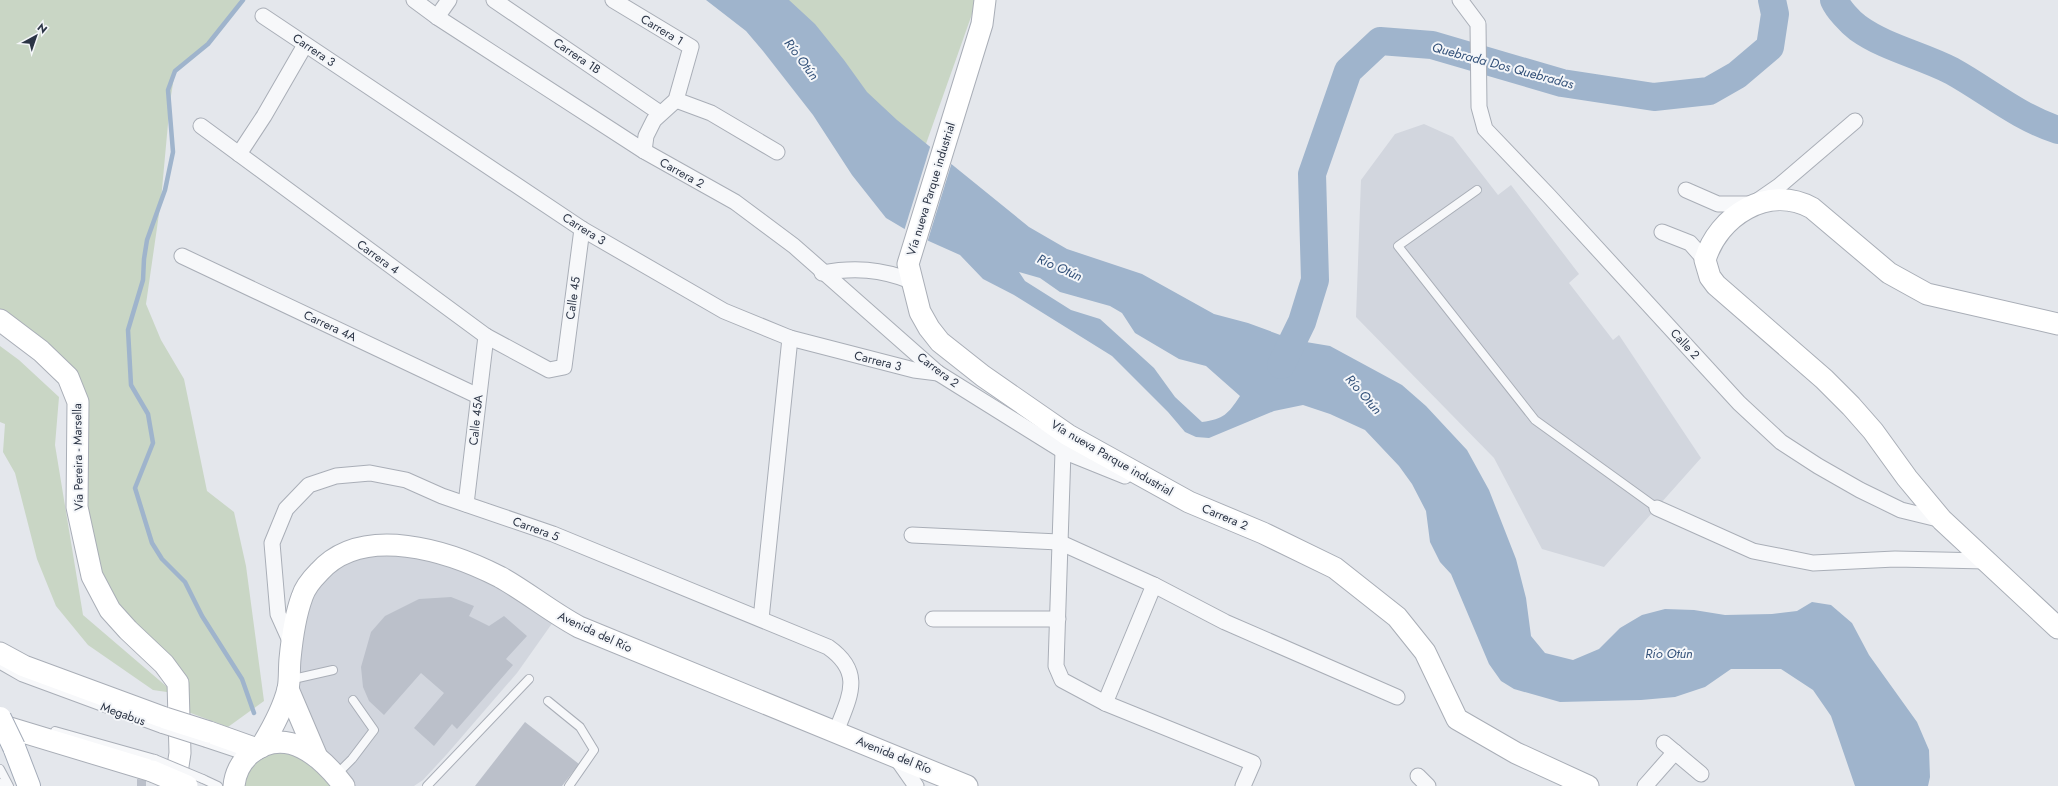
<svg xmlns="http://www.w3.org/2000/svg" width="2058" height="786" viewBox="0 0 2058 786" font-family="Jost,sans-serif">
	<rect width="100%" height="100%" fill="#e4e7ec"/>
	<g fill="#d2d6de">
		<path d="M1424,124l29,13 45,58 13,-10 68,89 -10,9 44,57 6,-5 82,123 -97,109 -62,-18 -48,-91 -138,-141 5,-137 34,-46z"/>
		<path d="M436,553l122,62 -41,58 -70,81 -24,26 -9,6h-70l-56,-97 8,-74 44,-60z"/>
	</g>
	<g fill="#c9d6c5">
		<path d="M0,0h240l-2,6 -30,38 -33,27 -5,31 -9,98 -15,104 15,36 23,39 23,112 27,21 12,54 18,135 -36,26 -48,-18 -6,-16 -21,-3 -65,-45 -32,-39 -19,-47 -22,-86 -12,-21 2,-28 -5,-2v-76l19,14 40,37 -4,48 28,170 90,77 -57,-75 -26,-52 -12,-163 -78,-82z"/>
		<path d="M775,0h202l-61,172z"/>
		<path d="M278,742l66,44h-110l2,-13z"/>
	</g>
	<path fill="#9fb4cc" fill-rule="evenodd" d="M706,0h83l26,24 29,36 23,32 30,28 132,107 38,22 75,25 72,40 34,9 46,17 36,6 72,39 24,21 41,44 22,40 27,69 10,39 5,38 14,17 28,7 26,-11 21,-21 22,-13 23,-6 29,1 31,5 47,-1 25,-3 15,-9 19,3 21,18 17,32 48,67 12,28 1,27 -2,9h-73l-24,-70 -18,-26 -32,-21h-50l-26,18 -30,10 -34,3 -81,2 -46,-13 -13,-8 -12,-17 -38,-90 -11,-12 -10,-20 -4,-31 -14,-27 -13,-18 -34,-36 -35,-16 -27,-9 -29,6 -65,27 -13,-1 -11,-5 -17,-20 -56,-56 -98,-61 -31,-16 -23,-24 -47,-21 -27,-16 -34,-43 -39,-60 -50,-64 -17,-20zM1019,272l21,6 20,14 50,14 12,7 13,20 44,26 27,7 34,30c-12,18 -16,23 -38,26l-27,-25 -21,-29 -54,-49 -29,-9 -46,-29z"/>
	<path fill="#e4e7ec" d="M931,144l21,18 -25,81 -23,-12z"/>
	<g fill="none" stroke-linecap="round" stroke-linejoin="round">
		<path stroke="#9fb4cc" stroke-width="4.5" d="M243,0l-35,44 -33,27 -7,19 5,62 -8,38 -18,50 -3,19 -1,21 -15,50 3,55 17,29 5,29 -18,45 17,55 10,16 23,23 17,34 40,63 12,34"/>
		<g stroke="#9fb4cc" stroke-width="28">
			<path d="M1834,0c4,9 16,22 24,28 28,20 63,27 94,43 36,20 66,46 106,59"/>
			<path d="M1281,365l21,-43 13,-42 -3,-106 36,-103 32,-30 52,4 130,38 92,14 55,-6 28,-16 33,-28 5,-33 -3,-14"/>
		</g>
	</g>
	<g fill="#bbc0ca">
		<path d="M451,597l23,9 -5,10 20,10 15,-10 23,20 -21,23 7,6 -56,64 -5,-5 -18,22 -20,-18 30,-35 -23,-20 -37,42 -15,-14 -6,-14 -2,-20 10,-35 14,-16 34,-17z"/>
		<path d="M525,722l54,42 -17,22h-87z"/>
		<path d="M137,779l9,1v6h-9z"/>
	</g>
	<g fill="none" stroke-linecap="round" stroke-linejoin="round">
		<g stroke="#a9aeb7" stroke-width="10">
			<g id="lane">
				<path d="M1477,190l-79,56 137,174 122,88"/>
				<path d="M0,665l21,12 141,52"/>
				<path d="M289,680l44,-10"/>
				<path d="M548,701l32,26 14,23 -25,36"/>
				<path d="M55,731l100,28"/>
				<path d="M206,743l33,11"/>
				<path d="M0,769l9,17"/>
				<path d="M336,775l16,-16 22,-29 -21,-30"/>
				<path d="M203,779l15,7"/>
				<path d="M0,783l1,3"/>
				<path d="M427,786l102,-107"/>
			</g>
		</g>
		<g stroke="#a9aeb7" stroke-width="17">
			<g id="street">
				<path d="M414,0l23,17 207,134 91,51 59,44 144,127 125,78 62,25"/>
				<path d="M494,0l166,113"/>
				<path d="M613,0l78,47 -15,53 -22,20 -8,16 -2,15"/>
				<path d="M1460,0l18,24 1,83 6,22 64,67 190,207 42,39 37,24 42,24 41,20 41,10"/>
				<path d="M263,16l319,213 142,82 66,27 124,32 24,3"/>
				<path d="M437,17l12,-17"/>
				<path d="M676,100l35,13 66,39"/>
				<path d="M201,126l285,210 63,34 15,-3 18,-138"/>
				<path d="M239,154l25,-38 41,-71"/>
				<path d="M1686,190l32,14h35l26,-18 76,-65"/>
				<path d="M1662,232l28,11 15,17"/>
				<path d="M182,256l296,140"/>
				<path d="M822,273c32,-6 59,-4 89,8"/>
				<path d="M1063,451l-7,215 6,14 43,23 148,60 -10,23"/>
				<path d="M466,504l20,-168"/>
				<path d="M1657,508l96,43 60,12 82,-4 91,2"/>
				<path d="M912,535l147,7 95,43 71,37 172,75"/>
				<path d="M761,619l29,-281"/>
				<path d="M933,619h125"/>
				<path d="M291,643l-13,-29 -6,-71 14,-34 23,-24 27,-9 34,-3 36,7 36,16 111,38 275,113c37,26 21,50 8,85"/>
				<path d="M1105,703l49,-118"/>
				<path d="M1664,743l37,31"/>
				<path d="M895,756l21,30"/>
				<path d="M1418,776l10,10"/>
				<path d="M1645,786l30,-34"/>
			</g>
		</g>
		<g stroke="#a9aeb7" stroke-width="23">
			<g id="secondary">
				<path d="M985,0l-3,24 -74,240 12,48 9,16 11,14 43,34 85,59 121,67 74,31 72,35 62,49 28,35 32,67 59,34 72,33"/>
				<path d="M0,320l41,31 27,26 10,25 -1,105 15,69 18,34 18,20 36,34 14,19 2,70 -5,33"/>
				<path d="M2058,324l-131,-30 -38,-21 -77,-65c-44,-24 -94,8 -107,52l5,17 6,8 108,94 27,27 22,25 34,47 35,42 116,108"/>
				<path d="M0,653l24,13 141,52"/>
				<path d="M288,689l29,68"/>
				<path d="M0,725l152,46"/>
				<path d="M209,732l48,17"/>
				<path d="M261,747c11,-18 22,-38 27,-58 2,-9 1,-20 2,-30 2,-21 5,-43 12,-62 3,-10 10,-18 17,-25 44,-49 130,-21 181,5 27,15 51,35 79,50l388,159"/>
				<path d="M234,786c1,-12 7,-24 16,-32 36,-30 72,3 94,32"/>
			</g>
		</g>
		<g stroke="#a3abb8" stroke-width="24">
			<path id="primary" d="M14,747l15,39"/>
		</g>
		<use href="#lane" stroke="#f7f8fa" stroke-width="8"/>
		<use href="#street" stroke="#f7f8fa" stroke-width="15"/>
		<use href="#secondary" stroke="#fff" stroke-width="21"/>
		<use href="#primary" stroke="#fff" stroke-width="22"/>
		<g stroke="#a9aeb7" stroke-width="10" stroke-linecap="butt">
			<g id="lane-bridge">
				<path d="M162,729l44,14"/>
				<path d="M155,759l48,20"/>
			</g>
		</g>
		<g stroke="#a9aeb7" stroke-width="23" stroke-linecap="butt">
			<g id="secondary-bridge">
				<path d="M165,718l44,14"/>
				<path d="M152,771l35,15"/>
			</g>
		</g>
		<g stroke="#a3abb8" stroke-width="24" stroke-linecap="butt">
			<path id="primary-bridge" d="M0,718l14,29"/>
		</g>
		<use href="#lane-bridge" stroke="#f7f8fa" stroke-width="8"/>
		<use href="#secondary-bridge" stroke="#fff" stroke-width="21"/>
		<use href="#primary-bridge" stroke="#fff" stroke-width="22"/>
	</g>
	<g text-anchor="middle" stroke-width="4" stroke-linejoin="round" paint-order="stroke">
		<g font-size="12" fill="#2b3445" stroke="#f4f6f9">
			<text transform="translate(662 30) rotate(31)" y="4">Carrera 1</text>
			<text transform="translate(314 50) rotate(34)" y="4">Carrera 3</text>
			<text transform="translate(577 56) rotate(34)" y="4">Carrera 1B</text>
			<text transform="translate(682 173) rotate(29)" y="4">Carrera 2</text>
			<text transform="translate(931 189) rotate(-73)" y="4">Vía nueva Parque industrial</text>
			<text transform="translate(584 229) rotate(32)" y="4">Carrera 3</text>
			<text transform="translate(378 257) rotate(36)" y="4">Carrera 4</text>
			<text transform="translate(573 298) rotate(-82)" y="4">Calle 45</text>
			<text transform="translate(330 326) rotate(25)" y="4">Carrera 4A</text>
			<text transform="translate(1685 344) rotate(47)" y="4">Calle 2</text>
			<text transform="translate(878 361) rotate(14)" y="4">Carrera 3</text>
			<text transform="translate(938 370) rotate(37)" y="4">Carrera 2</text>
			<text transform="translate(476 420) rotate(-84)" y="4">Calle 45A</text>
			<text transform="translate(78 457) rotate(-91)" y="4">Vía Pereira - Marsella</text>
			<text transform="translate(1112 458) rotate(30)" y="4">Vía nueva Parque industrial</text>
			<text transform="translate(1225 517) rotate(23)" y="4">Carrera 2</text>
			<text transform="translate(536 529) rotate(20)" y="4">Carrera 5</text>
			<text transform="translate(595 632) rotate(25)" y="4">Avenida del Río</text>
			<text transform="translate(123 714) rotate(20)" y="4">Megabus</text>
			<text transform="translate(894 755) rotate(22)" y="4">Avenida del Río</text>
		</g>
		<g font-size="13" font-style="italic" fill="#34527a" stroke="#f4f6f9">
			<text transform="translate(802 59) rotate(53)" y="5">Río Otún</text>
			<text transform="translate(1503 65) rotate(15)" y="5">Quebrada Dos Quebradas</text>
			<text transform="translate(1060 267) rotate(24)" y="5">Río Otún</text>
			<text transform="translate(1364 394) rotate(49)" y="5">Río Otún</text>
			<text x="1669" y="658">Río Otún</text>
		</g>
	</g>
	<g transform="translate(36 36) rotate(40)" stroke="#f4f6f9" stroke-width="3" paint-order="stroke">
	<path d="M0-3L7 15L0 10L-7 15Z" fill="#2b3445"/>
	<text y="-6" font-size="11" font-weight="bold" text-anchor="middle" fill="#2b3445">N</text>
	</g>
</svg>
